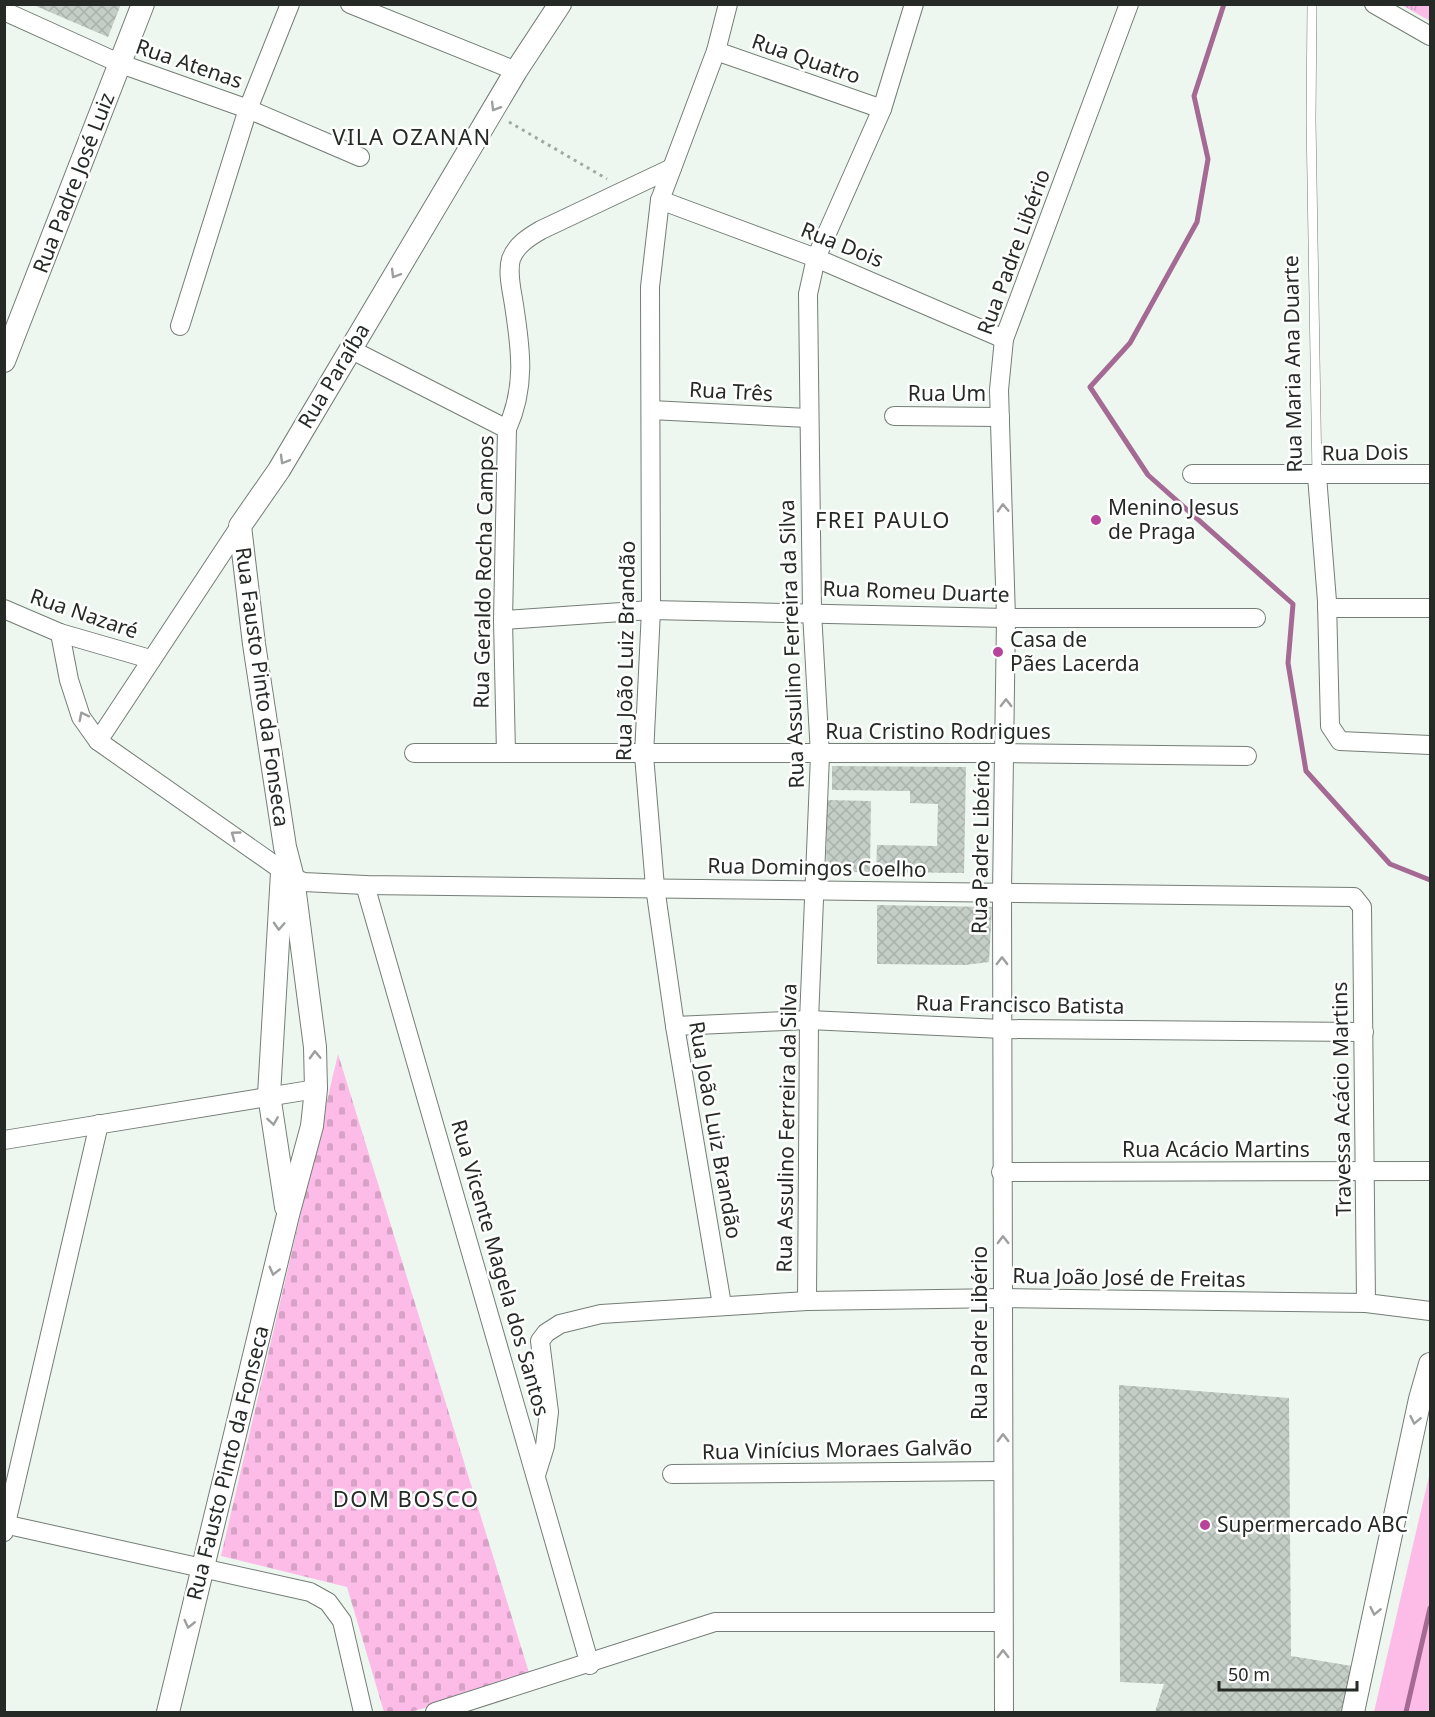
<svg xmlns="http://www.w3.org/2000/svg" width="1435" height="1717" viewBox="0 0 1435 1717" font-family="'Noto Sans',sans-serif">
	<defs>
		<pattern id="cemetery-stones" width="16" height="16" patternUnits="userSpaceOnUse" patternTransform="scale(1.5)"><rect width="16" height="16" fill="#fcbce7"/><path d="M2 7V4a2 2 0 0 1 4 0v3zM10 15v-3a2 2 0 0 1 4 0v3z" fill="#d8a2c6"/></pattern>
		<pattern id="park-tufts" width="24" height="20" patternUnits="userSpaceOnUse" patternTransform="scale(1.5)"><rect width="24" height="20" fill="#fcbce7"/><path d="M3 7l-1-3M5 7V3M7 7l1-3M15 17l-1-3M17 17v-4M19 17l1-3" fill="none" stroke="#d8a2c6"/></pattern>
		<pattern id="building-cross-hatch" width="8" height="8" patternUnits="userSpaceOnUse" patternTransform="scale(1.5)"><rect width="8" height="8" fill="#c4cec6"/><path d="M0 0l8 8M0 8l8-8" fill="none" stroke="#a8b1aa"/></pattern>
	</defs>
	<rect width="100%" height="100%" fill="#edf7ef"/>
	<path fill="#fcbce7" d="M1430,1472v240h-56z"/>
	<path fill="url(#cemetery-stones)" d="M338,1054l193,625 -121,33h-26l-37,-125 -126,-31z"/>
	<path fill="url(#park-tufts)" d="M1402,5h28v16z"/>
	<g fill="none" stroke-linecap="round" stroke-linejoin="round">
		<g stroke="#a56a94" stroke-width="5">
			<path d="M1224,4l-30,92 14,63 -11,63 -67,121 -40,44 58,88 145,129 -5,59 18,108 84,93 40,16"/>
			<path d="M1406,1712l24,-104"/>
		</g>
	</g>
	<g fill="url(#building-cross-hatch)">
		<path d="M31,4h90l-13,33z"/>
		<path d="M832,766l134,1 -2,106 -88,-1 1,-27 60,1 1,-42 -28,-1v-12l-78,-1z"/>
		<path d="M827,800l44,1 -1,71h-44z"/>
		<path d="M877,905l115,2 -3,55 -24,3 -88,-1z"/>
		<path d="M1119,1385l170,13 2,258 61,10 -11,46h-186l9,-28 -44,-2z"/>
	</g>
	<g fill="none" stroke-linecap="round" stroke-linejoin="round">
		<g stroke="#747d76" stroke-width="10">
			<path id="service" d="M1312,4l-1,116 6,356"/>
		</g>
		<g stroke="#747d76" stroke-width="20">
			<g id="minor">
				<path d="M350,4l166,67"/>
				<path d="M1374,4l56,32"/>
				<path d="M4,11l117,53 127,45 112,48"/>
				<path d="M716,51l166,58"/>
				<path d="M660,200l156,58 188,81"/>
				<path d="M180,326l68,-217 42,-105"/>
				<path d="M350,349l157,80"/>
				<path d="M651,410l157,8"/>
				<path d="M894,416l106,1"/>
				<path d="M1192,474h238"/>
				<path d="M1317,476l10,125 3,125 10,15 90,4"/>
				<path d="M1327,608h103"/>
				<path d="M4,609l56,24 90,26"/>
				<path d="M503,620l148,-10 355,8h250"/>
				<path d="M60,633l9,47 12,37 17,24 195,137 11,4 61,3 989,12 8,10 4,396"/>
				<path d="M98,741l142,-215"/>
				<path d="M414,753h591l242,3"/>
				<path d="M506,753l-3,-133 4,-191c19,-42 14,-79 7,-124 -2,-14 -7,-32 -3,-46 5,-14 18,-22 30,-29l131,-62"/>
				<path d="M365,885l225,780"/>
				<path d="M675,1026l134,-6 193,9 362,3"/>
				<path d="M4,1140l312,-51"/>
				<path d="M1001,1172l429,-1"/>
				<path d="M807,1301l2,-281 11,-265 -8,-143 -4,-318 8,-36 66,-149 32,-105"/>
				<path d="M722,1305l-47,-279 -20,-139 -11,-132 7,-145 -1,-323 10,-87 56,-149 12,-47"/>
				<path d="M672,1474l331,-3"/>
				<path d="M536,1475l9,-29 4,-34 -9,-71 6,-8 14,-9 41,-10 206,-13 197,-3 362,5 64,8"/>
				<path d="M4,1524l306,68 18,10 14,19 21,91"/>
				<path d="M4,1532l95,-408"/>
				<path d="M435,1712l280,-90h288"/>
				<path d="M1004,1712l-2,-819 4,-275 -7,-228 5,-51 125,-335"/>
			</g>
		</g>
		<g stroke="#747d76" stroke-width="24">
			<g id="tertiary">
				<path d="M4,361l139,-357"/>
				<path d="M282,873l-13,222 17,112"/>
				<path d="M168,1712l120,-497 24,-89 4,-37 -1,-42 -22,-169 -8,-31 -31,-203 -14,-118 39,-56 237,-399 44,-67"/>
				<path d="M1353,1712l67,-313 10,-35"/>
			</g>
		</g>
		<path stroke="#a0a8a2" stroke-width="3" stroke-dasharray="3 4.5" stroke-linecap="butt" d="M509,122l98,57"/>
		<use href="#service" stroke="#fff" stroke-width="9"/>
		<use href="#minor" stroke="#fff" stroke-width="18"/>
		<use href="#tertiary" stroke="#fff" stroke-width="22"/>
	</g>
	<defs><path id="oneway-chevron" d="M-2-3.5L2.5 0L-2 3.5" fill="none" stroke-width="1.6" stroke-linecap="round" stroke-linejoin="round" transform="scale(1.5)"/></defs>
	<g stroke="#9d9f9e">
		<use href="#oneway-chevron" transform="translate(495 107) rotate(121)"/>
		<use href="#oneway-chevron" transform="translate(395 274) rotate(121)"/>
		<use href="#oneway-chevron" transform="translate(284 460) rotate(120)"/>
		<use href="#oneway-chevron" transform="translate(1003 508) rotate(-92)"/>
		<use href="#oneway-chevron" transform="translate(1006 703) rotate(-90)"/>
		<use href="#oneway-chevron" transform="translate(83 716) rotate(-117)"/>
		<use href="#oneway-chevron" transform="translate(235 835) rotate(-144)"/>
		<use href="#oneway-chevron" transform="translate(279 926) rotate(93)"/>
		<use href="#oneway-chevron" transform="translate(1002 961) rotate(-90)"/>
		<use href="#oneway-chevron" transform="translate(315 1055) rotate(-92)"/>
		<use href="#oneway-chevron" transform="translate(273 1121) rotate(81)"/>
		<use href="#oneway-chevron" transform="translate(1003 1240) rotate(-91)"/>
		<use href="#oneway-chevron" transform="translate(274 1271) rotate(104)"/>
		<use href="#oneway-chevron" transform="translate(1415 1420) rotate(102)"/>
		<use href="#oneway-chevron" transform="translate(1003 1438) rotate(-90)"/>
		<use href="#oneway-chevron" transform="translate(1375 1611) rotate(102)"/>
		<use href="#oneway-chevron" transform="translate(189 1624) rotate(103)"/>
		<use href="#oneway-chevron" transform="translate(1003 1654) rotate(-90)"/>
	</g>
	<g fill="#b8439b" stroke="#fff" stroke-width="2">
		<circle cx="1096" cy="520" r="6"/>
		<circle cx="998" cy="652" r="6"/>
		<circle cx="1205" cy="1525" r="6"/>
	</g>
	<g text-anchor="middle" stroke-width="5" stroke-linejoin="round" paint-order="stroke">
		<g font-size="21" fill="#262a27" stroke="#fff">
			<text transform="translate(806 59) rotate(19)" y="7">Rua Quatro</text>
			<text transform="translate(189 64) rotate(19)" y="7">Rua Atenas</text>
			<text transform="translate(74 183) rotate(-69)" y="7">Rua Padre José Luiz</text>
			<text transform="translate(842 245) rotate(22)" y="7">Rua Dois</text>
			<text transform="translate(1014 252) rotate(-70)" y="7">Rua Padre Libério</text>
			<text transform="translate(1293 364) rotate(-91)" y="7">Rua Maria Ana Duarte</text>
			<text transform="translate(334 376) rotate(-59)" y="7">Rua Paraíba</text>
			<text transform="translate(731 392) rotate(3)" y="7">Rua Três</text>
			<text x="947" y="401">Rua Um</text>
			<text transform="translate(1365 453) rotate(-1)" y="7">Rua Dois</text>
			<text transform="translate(484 572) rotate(-89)" y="7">Rua Geraldo Rocha Campos</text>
			<text transform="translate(916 592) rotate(2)" y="7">Rua Romeu Duarte</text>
			<text transform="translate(84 614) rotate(19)" y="7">Rua Nazaré</text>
			<text transform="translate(792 644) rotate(-92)" y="7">Rua Assulino Ferreira da Silva</text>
			<text transform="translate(626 651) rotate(-89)" y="7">Rua João Luiz Brandão</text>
			<text transform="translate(262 687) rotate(82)" y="7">Rua Fausto Pinto da Fonseca</text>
			<text x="938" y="739">Rua Cristino Rodrigues</text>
			<text transform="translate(981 847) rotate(-89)" y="7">Rua Padre Libério</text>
			<text transform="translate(817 868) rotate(1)" y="7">Rua Domingos Coelho</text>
			<text transform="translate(1020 1005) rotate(1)" y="7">Rua Francisco Batista</text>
			<text transform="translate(1342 1099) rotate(-91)" y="7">Travessa Acácio Martins</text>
			<text transform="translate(787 1128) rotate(-89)" y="7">Rua Assulino Ferreira da Silva</text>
			<text transform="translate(715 1130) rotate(80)" y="7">Rua João Luiz Brandão</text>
			<text x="1216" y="1157">Rua Acácio Martins</text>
			<text transform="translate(500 1268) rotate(74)" y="7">Rua Vicente Magela dos Santos</text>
			<text transform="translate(1129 1278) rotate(1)" y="7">Rua João José de Freitas</text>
			<text transform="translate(980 1333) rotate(-90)" y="7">Rua Padre Libério</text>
			<text transform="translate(837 1450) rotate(-1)" y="7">Rua Vinícius Moraes Galvão</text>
			<text transform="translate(228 1463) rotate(-76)" y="7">Rua Fausto Pinto da Fonseca</text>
		</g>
		<g font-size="21" fill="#262a27" stroke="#fff" text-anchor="start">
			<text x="1108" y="515">Menino Jesus<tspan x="1108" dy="24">de Praga</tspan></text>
			<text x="1010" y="647">Casa de<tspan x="1010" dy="24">Pães Lacerda</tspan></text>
			<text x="1217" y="1532">Supermercado ABC</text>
		</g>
		<g font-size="22" letter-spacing="1.5" fill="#262a27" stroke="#fff">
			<text x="412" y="145">VILA OZANAN</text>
			<text x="883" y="528">FREI PAULO</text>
			<text x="406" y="1507">DOM BOSCO</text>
		</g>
	</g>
	<rect width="1435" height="1717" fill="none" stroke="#262a27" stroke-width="12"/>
	<path d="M1219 1681v9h138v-9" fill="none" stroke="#262a27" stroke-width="3"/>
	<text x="1228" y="1681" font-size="18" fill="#262a27" stroke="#ffffff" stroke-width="4.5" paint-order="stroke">50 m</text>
</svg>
